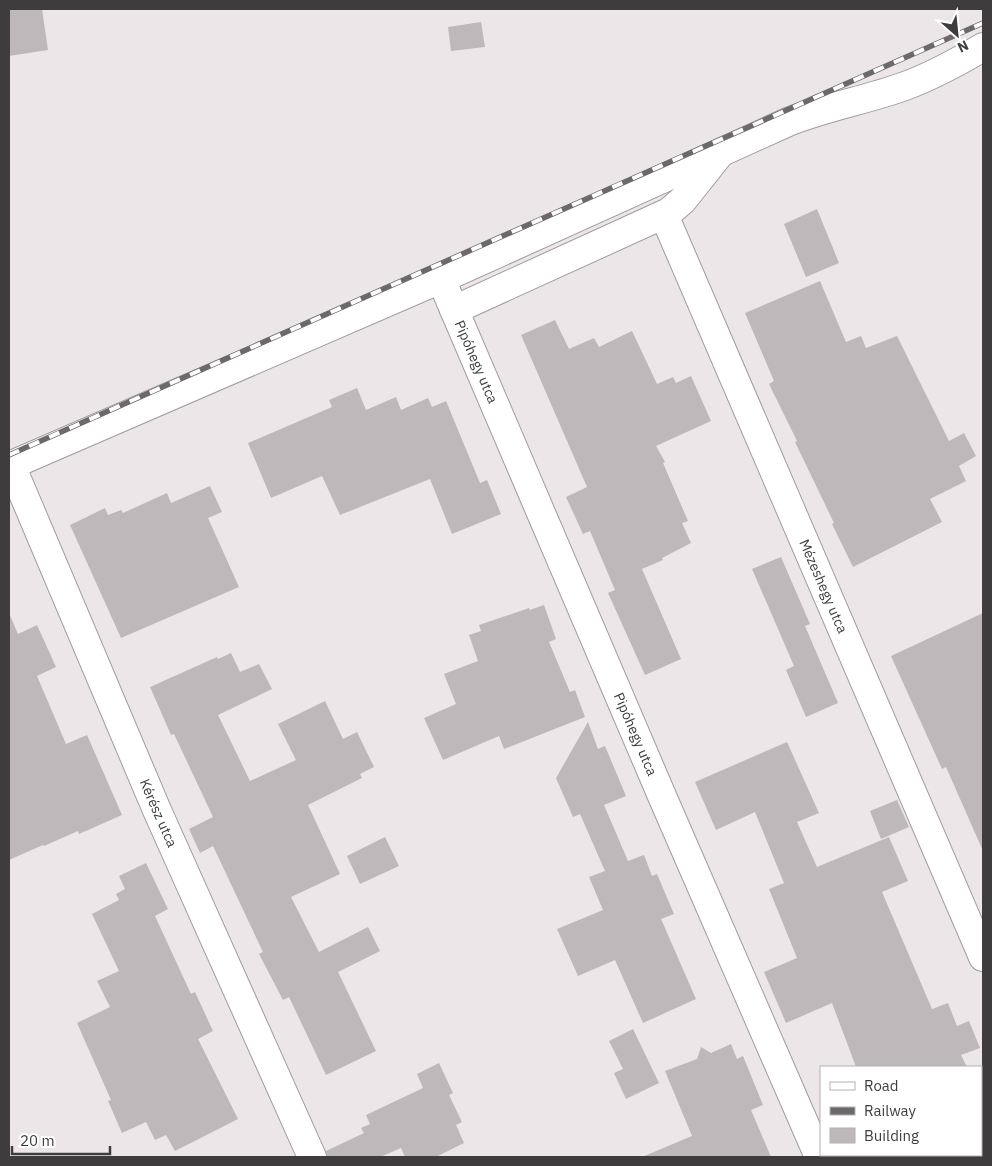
<svg xmlns="http://www.w3.org/2000/svg" width="992" height="1166" viewBox="0 0 992 1166" font-family="'IBM Plex Sans',sans-serif">
	<rect width="100%" height="100%" fill="#ede6e9"/>
	<g fill="#beb8bb">
		<path d="M9,9h33l6,41 -39,6z"/>
		<path d="M481,22l4,25 -34,4 -3,-24z"/>
		<path d="M817,209l22,54 -33,14 -22,-53z"/>
		<path d="M820,281l26,61 15,-6 5,12 31,-12 52,105 15,-8 12,23 -17,10 7,15 -36,18 12,23 -89,45 -21,-43 2,-1 -39,-81 2,-1 -28,-57 5,-3 -29,-68z"/>
		<path d="M555,320l14,29 25,-11 5,9 33,-16 25,53 16,-7 3,6 15,-7 20,45 -55,25 9,16 -2,1 25,58 -6,2 9,20 -29,15 1,2 -21,9 39,90 -36,16 -37,-82 7,-3 -25,-59 -7,3 -17,-37 21,-10 -66,-152z"/>
		<path d="M357,388l9,22 30,-13 5,13 27,-12 4,9 14,-6 34,82 7,-3 14,34 -49,20 -22,-55 -90,36 -18,-39 -51,22 -23,-55 84,-36 -3,-7z"/>
		<path d="M210,486l12,26 -14,6 31,69 -118,51 -51,-113 35,-17 3,7 13,-5 2,3 44,-20 4,10z"/>
		<path d="M781,557l29,67 -5,2 33,77 -32,14 -20,-47 8,-4 -42,-97z"/>
		<path d="M544,605l12,34 -7,3 21,50 5,-2 10,27 -81,32 -5,-13 -56,24 -19,-42 32,-14 -12,-30 34,-13 -9,-26 12,-4 -2,-6 50,-17 1,2z"/>
		<path d="M9,613l9,21 19,-9 19,42 -19,9 29,68 21,-9 35,80 -43,19 -1,-3 -34,15 -1,-1 -34,15z"/>
		<path d="M983,613v238l-37,-84 -4,2 -51,-113z"/>
		<path d="M231,653l9,19 19,-8 13,25 -54,26 32,66 46,-21 -18,-36 47,-23 18,38 14,-7 17,35 -14,7 2,4 -54,27 32,69 -49,23 28,55 49,-25 12,24 -42,21 38,79 -50,24 -37,-78 -6,3 -24,-46 4,-2 -50,-106 -13,7 -11,-24 24,-12 -39,-83 -3,1 -21,-48 67,-30 1,2z"/>
		<path d="M588,722l10,27 7,-3 21,50 -22,9 24,56 16,-6 8,21 5,-2 17,40 -13,5 35,80 -53,24 -28,-63 -37,16 -21,-47 46,-19 -14,-33 16,-6 -25,-57 -7,3 -17,-39z"/>
		<path d="M787,742l32,71 -22,9 20,45 72,-30 19,44 -26,11 50,117 16,-6 9,23 12,-5 11,27 -19,7 6,12h-111l-24,-64 -46,20 -22,-51 33,-14 -28,-69 15,-6 -29,-71 -39,18 -21,-48z"/>
		<path d="M897,800l12,27 -28,12 -11,-28z"/>
		<path d="M385,837l14,29 -39,18 -13,-28z"/>
		<path d="M146,863l22,46 -13,7 36,78 4,-2 18,39 -15,8 40,80 -63,32 -9,-16 -11,5 -9,-18 -24,11 -14,-32 3,-1 -34,-77 33,-16 -13,-26 22,-10 -27,-57 27,-14 -3,-6 9,-5 -6,-13z"/>
		<path d="M633,1029l26,54 -33,16 -12,-26 9,-4 -14,-28z"/>
		<path d="M731,1044l6,15 6,-3 20,49 -12,5 20,47h-129l50,-21 -27,-65 32,-12 4,-12 10,6z"/>
		<path d="M439,1063l14,30 -4,2 13,27 -6,3 8,18 -28,14h-31l-4,-9 -21,9h-53l-1,-6 38,-18 -3,-5 9,-4 -4,-9 57,-27 -6,-14z"/>
	</g>
	<g fill="none" stroke-linecap="round" stroke-linejoin="round">
		<g stroke="#a19b9d" stroke-width="30">
			<g id="minor">
				<path id="s1" d="M664,215l319,742"/>
				<path id="s2" d="M441,279l221,517 157,361"/>
				<path d="M454,310l215,-98 14,-12 35,-44"/>
				<path id="s3" d="M11,465l145,343 156,349"/>
				<path d="M9,466l432,-187 347,-157c38,-15 78,-22 117,-36 27,-10 53,-24 78,-39"/>
			</g>
		</g>
		<use href="#minor" stroke="#fff" stroke-width="28"/>
		<g stroke="#6c696a" stroke-width="5.5">
			<path id="rail" d="M9,455l974,-432"/>
		</g>
		<use href="#rail" stroke="#fff" stroke-width="4" stroke-dasharray="11" stroke-linecap="butt"/>
	</g>
	<g text-anchor="middle" stroke-width="4" stroke-linejoin="round" paint-order="stroke">
		<g font-size="14" fill="#3e3c3d" stroke="#fff">
			<text dy="5" stroke="none"><textPath href="#s2" startOffset="90">Pipóhegy utca</textPath></text>
			<text dy="5" stroke="none"><textPath href="#s1" startOffset="404">Mézeshegy utca</textPath></text>
			<text dy="5" stroke="none"><textPath href="#s2" startOffset="495">Pipóhegy utca</textPath></text>
			<text dy="5" stroke="none"><textPath href="#s3" startOffset="378">Kérész utca</textPath></text>
		</g>
	</g>
	<rect width="992" height="1166" fill="none" stroke="#3e3c3d" stroke-width="20"/>
	<rect x="820" y="1066" width="162" height="90" fill="#ffffff" stroke="#b2b1b1"/>
	<rect x="830" y="1082" width="25" height="8" fill="#ffffff" stroke="#b2b1b1"/>
	<text x="864" y="1091" font-size="15" fill="#3e3c3d">Road</text>
	<rect x="830" y="1107" width="25" height="8" fill="#6c696a" stroke="#b2b1b1"/>
	<text x="864" y="1116" font-size="15" fill="#3e3c3d">Railway</text>
	<rect x="830" y="1128" width="25" height="15" fill="#beb8bb" stroke="#b2b1b1"/>
	<text x="864" y="1141" font-size="15" fill="#3e3c3d">Building</text>
	<g transform="translate(957 35) rotate(153)" stroke="#ffffff" stroke-width="4" paint-order="stroke">
	<path d="M0-4L9 19L0 12L-9 19Z" fill="#3e3c3d"/>
	<text y="-8" font-size="14" font-weight="bold" text-anchor="middle" fill="#3e3c3d">N</text>
	</g>
	<path d="M12 1146v8h98v-8" fill="none" stroke="#3e3c3d" stroke-width="2.5"/>
	<text x="20" y="1146" font-size="15" fill="#3e3c3d" stroke="#ffffff" stroke-width="4" paint-order="stroke">20 m</text>
</svg>
